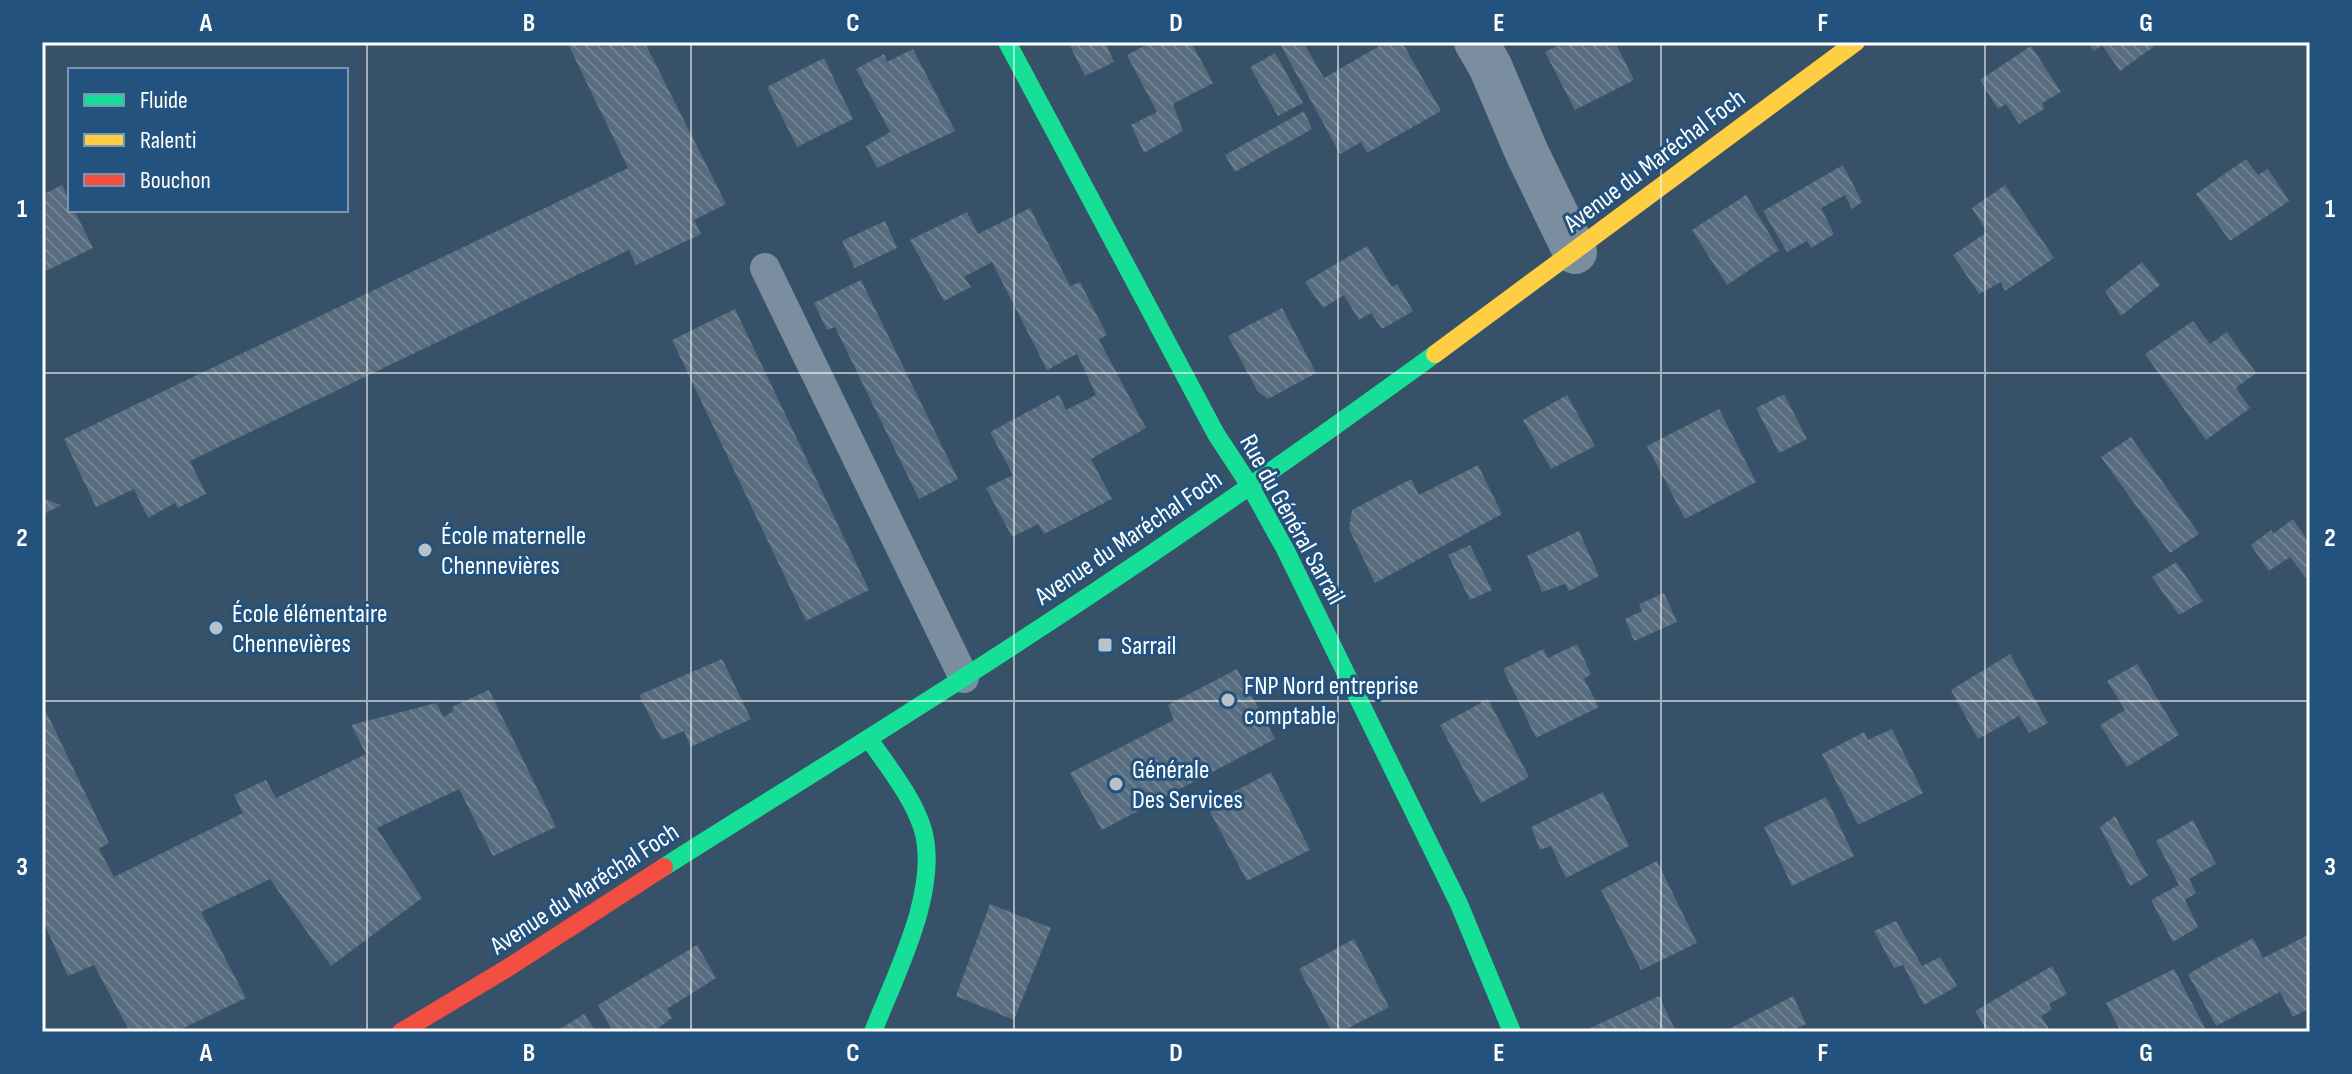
<svg xmlns="http://www.w3.org/2000/svg" width="2352" height="1074" viewBox="0 0 2352 1074" font-family="'Sofia Sans Condensed',sans-serif">
	<defs>
		<pattern id="building-back-hatch" width="6" height="6" patternUnits="userSpaceOnUse" patternTransform="scale(2)"><rect width="6" height="6" fill="#576c7e"/><path d="M-1 5l2 2M0 0l6 6M5-1l2 2" fill="none" stroke="#708291"/></pattern>
	</defs>
	<rect width="100%" height="100%" fill="#375168"/>
	<g fill="url(#building-back-hatch)">
		<path d="M567,42h86l-7,3 80,159 -32,16 7,14 -65,31 -7,-15 -439,211 16,33 -28,14 -3,-5 -27,15 -14,-29 -38,18 -32,-68 564,-271z"/>
		<path d="M1068,42h37l9,20 -29,14z"/>
		<path d="M1152,42h39l22,41 -40,21 10,27 -39,22 -13,-28 26,-13 -30,-57z"/>
		<path d="M1279,42h24l21,36 62,-36h16l39,69 -74,42 -6,-11 -21,12z"/>
		<path d="M1565,42h50l19,38 -59,30 -30,-58z"/>
		<path d="M2087,42h67l2,3 -36,26 -18,-26 -8,6z"/>
		<path d="M2031,46l30,46 -19,11 2,6 -25,15 -13,-20 -8,5 -18,-29z"/>
		<path d="M913,49l42,82 -78,37 -11,-22 24,-14 -34,-63 28,-15 3,8z"/>
		<path d="M1275,53l28,50 -25,13 -28,-49z"/>
		<path d="M824,58l29,61 -56,28 -30,-60z"/>
		<path d="M1304,111l8,18 -77,43 -10,-17z"/>
		<path d="M2246,159l12,16 10,-6 21,32 -59,40 -34,-47z"/>
		<path d="M1843,165l19,37 -10,7 -7,-14 -24,13 13,26 -23,14 -4,-7 -20,11 -24,-41z"/>
		<path d="M62,185l8,16v9h4l19,38 -51,25v-78z"/>
		<path d="M2005,185l49,73 -49,33 -4,-9 -22,12 -26,-39 34,-23 -15,-24z"/>
		<path d="M1746,195l33,55 -52,35 -35,-55z"/>
		<path d="M1030,208l40,78 10,-4 27,53 -8,5 47,88 -55,31 21,40 -68,35 -6,-10 -26,13 -26,-49 27,-13 -23,-43 69,-37 7,15 30,-15 -19,-41 -30,16 -55,-108 -28,15 7,10 -27,14 -34,-61 57,-28 11,22z"/>
		<path d="M885,221l12,27 -42,20 -13,-27z"/>
		<path d="M1367,246l25,41 5,-3 16,27 -31,18 -11,-16 -12,7 -15,-25 -21,13 -18,-26z"/>
		<path d="M2142,262l18,23 -39,31 -16,-25z"/>
		<path d="M861,280l97,199 -39,20 -84,-172 -8,3 -13,-27z"/>
		<path d="M1282,308l34,65 -48,26 -10,-7 -30,-56z"/>
		<path d="M735,309l134,281 -63,31 -134,-281z"/>
		<path d="M2193,321l17,23 17,-12 29,41 -20,15 14,20 -44,32 -61,-86z"/>
		<path d="M1784,394l23,45 -28,14 -23,-45z"/>
		<path d="M1567,395l28,51 -44,23 -28,-49z"/>
		<path d="M1719,409l37,73 -71,37 -38,-73z"/>
		<path d="M2131,437l68,97 -29,19 -69,-96z"/>
		<path d="M1478,465l24,49 -127,69 -26,-54 3,-19 59,-31 8,16z"/>
		<path d="M42,498l19,7 -19,10z"/>
		<path d="M2293,519l17,25v30l-4,4 -16,-21 -21,14 -18,-26 20,-15 2,4z"/>
		<path d="M1579,531l20,45 -30,15 -4,-7 -23,8 -15,-36z"/>
		<path d="M1470,545l22,45 -22,10 -22,-45z"/>
		<path d="M2176,562l27,39 -24,14 -27,-38z"/>
		<path d="M1664,593l13,29 -43,19 -9,-22 17,-8 -3,-7z"/>
		<path d="M1577,644l14,30 -7,5 15,28 -63,31 -33,-69 40,-20 5,9z"/>
		<path d="M2010,654l38,69 -19,10 -10,-17 -41,23 -27,-49z"/>
		<path d="M722,659l29,60 -60,28 -7,-16 -22,9 -23,-45z"/>
		<path d="M2137,664l42,71 -52,32 -27,-42 25,-15 -18,-29z"/>
		<path d="M1237,669l38,70 -173,91 -32,-57 104,-53 -6,-15z"/>
		<path d="M489,690l67,137 -63,29 -34,-67 -82,39 45,70 -91,68 -61,-87 -69,33 45,86 -71,34h-45l-36,-67 -26,11 -26,-57v-216l67,140 -10,6 15,28 129,-64 -9,-18 32,-15 10,18 90,-44 -15,-29 85,-22 8,14 9,-6 -1,-4z"/>
		<path d="M1488,699l41,78 -48,26 -41,-78z"/>
		<path d="M1892,729l31,64 -65,32 -36,-71 42,-22 4,8z"/>
		<path d="M1271,772l39,78 -63,31 -40,-75z"/>
		<path d="M1603,792l26,54 -63,32 -15,-32 -11,4 -9,-23z"/>
		<path d="M1826,797l28,59 -62,30 -28,-59z"/>
		<path d="M2115,816l33,60 -18,10 -30,-59z"/>
		<path d="M2193,820l23,44 -27,15 7,14 -11,7 13,27 -25,15 -22,-42 28,-15 -23,-44z"/>
		<path d="M1657,861l40,82 -56,27 -40,-80z"/>
		<path d="M990,904l61,24 -37,92 -58,-24z"/>
		<path d="M1896,921l26,45 18,-9 17,29 -33,19 -21,-40 -9,3 -20,-37z"/>
		<path d="M2310,934v74l-17,9 -13,-25 -64,34 -28,-52 65,-36 10,20z"/>
		<path d="M1354,939l35,68 -48,25h-9l-33,-63z"/>
		<path d="M697,945l19,33 -49,31 5,9 -19,14h-40l-15,-27z"/>
		<path d="M2052,966l15,28 -18,10 3,6 -11,6 10,16h-33l-2,-2 -28,2 -13,-21z"/>
		<path d="M2174,969l31,59 -8,4h-76l-15,-29z"/>
		<path d="M1659,996l17,36h-90v-2z"/>
		<path d="M1793,996l13,28 -18,8h-65z"/>
		<path d="M584,1014l12,18h-41z"/>
	</g>
	<g fill="none" stroke-linecap="round" stroke-linejoin="round">
		<path stroke="#7b8e9f" stroke-width="30" d="M765,268l199,410"/>
		<path stroke="#7b8e9f" stroke-width="44" d="M1476,42l14,24 37,87 48,99"/>
		<g stroke="#16e098" stroke-width="18">
			<path d="M1007,42l209,392 34,52 35,63 174,355 53,128"/>
			<path d="M869,739c19,28 44,58 54,91 17,61 -28,145 -50,202"/>
			<path d="M664,867c125,-79 250,-156 373,-237 135,-88 267,-181 398,-276"/>
		</g>
		<path stroke="#ffcf43" stroke-width="18" d="M1435,354l421,-312"/>
		<path stroke="#f24e42" stroke-width="18" d="M401,1032l105,-63 158,-102"/>
	</g>
	<path fill="none" stroke="#fff" stroke-width="2" stroke-opacity="0.55" d="M367,42v990M691,42v990M1014,42v990M1338,42v990M1661,42v990M1985,42v990M42,373h2268M42,701h2268"/>
	<g fill="#b9c2ca" stroke="#22527d" stroke-width="3">
		<circle cx="425" cy="550" r="8"/>
		<circle cx="216" cy="628" r="8"/>
		<rect x="1097" y="637" width="16" height="16" rx="4"/>
		<circle cx="1228" cy="700" r="8"/>
		<circle cx="1116" cy="784" r="8"/>
	</g>
	<g text-anchor="middle" stroke-width="6" stroke-linejoin="round" paint-order="stroke">
		<g font-size="26" fill="#fff" stroke="#22527d">
			<text transform="translate(1654 160) rotate(-37)" y="9">Avenue du Maréchal Foch</text>
			<text transform="translate(1293 519) rotate(61)" y="9">Rue du Général Sarrail</text>
			<text transform="translate(1128 537) rotate(-34)" y="9">Avenue du Maréchal Foch</text>
			<text transform="translate(584 888) rotate(-33)" y="9">Avenue du Maréchal Foch</text>
		</g>
		<g font-size="26" fill="#fff" stroke="#22527d" text-anchor="start">
			<text x="441" y="544">École maternelle<tspan x="441" dy="30">Chennevières</tspan></text>
			<text x="232" y="622">École élémentaire<tspan x="232" dy="30">Chennevières</tspan></text>
			<text x="1121" y="654">Sarrail</text>
			<text x="1244" y="694">FNP Nord entreprise<tspan x="1244" dy="30">comptable</tspan></text>
			<text x="1132" y="778">Générale<tspan x="1132" dy="30">Des Services</tspan></text>
		</g>
	</g>
	<rect width="2352" height="1074" fill="none" stroke="#22527d" stroke-width="88"/>
	<rect x="68" y="68" width="280" height="144" fill="#22527d" stroke="#7a97b1" stroke-width="2"/>
	<rect x="84" y="94" width="40" height="12" fill="#16e098" stroke="#7a97b1" stroke-width="2"/>
	<text x="140" y="108" font-size="24" fill="#ffffff">Fluide</text>
	<rect x="84" y="134" width="40" height="12" fill="#ffcf43" stroke="#7a97b1" stroke-width="2"/>
	<text x="140" y="148" font-size="24" fill="#ffffff">Ralenti</text>
	<rect x="84" y="174" width="40" height="12" fill="#f24e42" stroke="#7a97b1" stroke-width="2"/>
	<text x="140" y="188" font-size="24" fill="#ffffff">Bouchon</text>
	<rect x="44" y="44" width="2264" height="986" fill="none" stroke="#fff" stroke-width="3"/>
	<g font-size="26" text-anchor="middle" font-weight="bold" fill="#fff">
		<text x="206" y="31">A</text>
		<text x="529" y="31">B</text>
		<text x="853" y="31">C</text>
		<text x="1176" y="31">D</text>
		<text x="1499" y="31">E</text>
		<text x="1823" y="31">F</text>
		<text x="2146" y="31">G</text>
		<text x="22" y="217">1</text>
		<text x="2330" y="217">1</text>
		<text x="22" y="546">2</text>
		<text x="2330" y="546">2</text>
		<text x="22" y="875">3</text>
		<text x="2330" y="875">3</text>
		<text x="206" y="1061">A</text>
		<text x="529" y="1061">B</text>
		<text x="853" y="1061">C</text>
		<text x="1176" y="1061">D</text>
		<text x="1499" y="1061">E</text>
		<text x="1823" y="1061">F</text>
		<text x="2146" y="1061">G</text>
	</g>
</svg>
